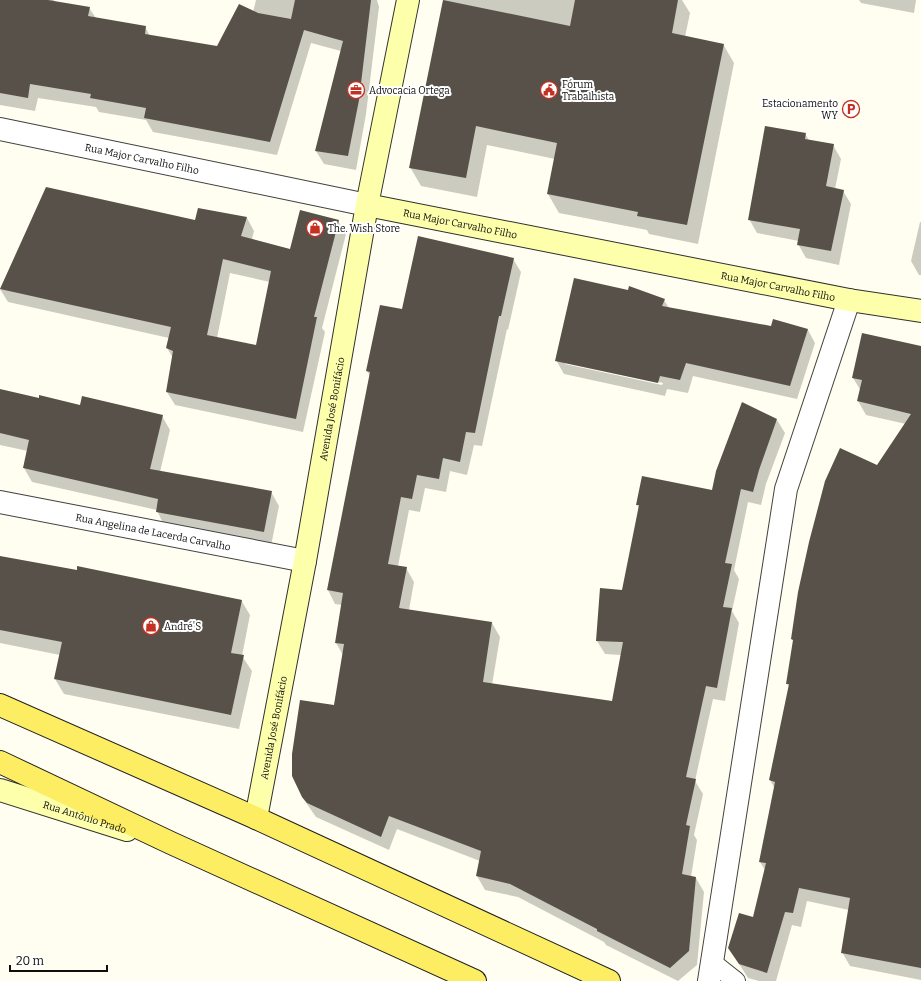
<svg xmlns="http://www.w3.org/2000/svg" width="921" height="981" viewBox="0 0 921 981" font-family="Bitter,serif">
	<rect width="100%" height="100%" fill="#fffef0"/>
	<g fill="#0003" fill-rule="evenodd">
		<path d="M0,0h54v2l35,6 7,10 49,9 5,9 68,11 35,-35 3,-12h121l2,7 -13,107 -10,56 -32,-6 -8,-13 25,-100 -30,-8 -34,112 -124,-23 -7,-12 -47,-8 -3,-5 -58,-9 -3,13 -35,-6z"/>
		<path d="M444,0h238l8,13 -5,24 38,7 11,19 -36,181 -49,-10 -2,-4 -88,-17 -11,-19 7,-35 -68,-14 -10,52 -56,-11 -11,-19z"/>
		<path d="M859,0h57l-2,13 -53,-10z"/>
		<path d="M805,134l4,6 24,5 8,14 -6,30 8,2 8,13 -12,61 -33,-7 -8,-14 1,-3 -42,-8 -8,-14z"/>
		<path d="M47,188l149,33 51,-3 7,13 -2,8 39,11 47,-29 8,13 -24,94 3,4 -22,100 -128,-27 -8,-13 6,-34 -6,-10 2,-10 -161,-36 -8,-13zM230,273l40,9 -13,64 -40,-8z"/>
		<path d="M920,222h1v53h-2l-8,-14z"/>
		<path d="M513,259l8,13 -13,58 -1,-1 -25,117 -8,-1 -7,30 -17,-4 -4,21 -21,-4 -5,24 -11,-2 -11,56 8,2 8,14 -5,28 83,13 8,14 -8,48 121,17 8,-47 -16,-1 -8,-13 26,-50 16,-83 -2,-3 75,-14 65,-71 8,13 -19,51 -5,21 -13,-3 -14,68 5,9 -7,32 7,12 -14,78 -12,-2 -18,82 8,13 -9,41 3,5 -6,37 5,1 8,14 -7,73 -19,16 -72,-36 -2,-3 -86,-45 -33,-7 -8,-14 3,-15 -83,-32 -8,21 -73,-33 -14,-20 32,-91 9,-51 -7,-12 6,-38 -7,-1 -7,-14 42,-214 -3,-5 35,-61z"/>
		<path d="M664,300l5,8 102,19 37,3 7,13 -18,56 -104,-23 -5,17 -21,-4 -2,7 -101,-22 -8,-14zM565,362l98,21 -1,2 -97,-21z"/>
		<path d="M921,347v633l-71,-14 -8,-14 7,-42 -42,-9 -6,26 -9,-2 -16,56h-17l-11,-3 -19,-30 25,-30 11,-48 -5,-8 15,-73 -5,-9 20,-92 -3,-4 90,-217 29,-43 -40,-9 -8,-14 3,-10 -8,-13z"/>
		<path d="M0,391l81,15 81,10 8,14 -10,42 111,20 8,14 -8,40 -107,-20 -7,-16 -125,-28 -8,-14 4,-17 -28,-6z"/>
		<path d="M0,558l241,42 9,15 -8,41 10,15 -13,58 -175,-35 -9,-15 5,-24 -60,-12z"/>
	</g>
	<g fill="#58514a" fill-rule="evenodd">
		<path d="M0,0h48l42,7 -2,9 58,10 -1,8 72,12 22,-42 19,9 33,6 4,-19h76l-12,100 -11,56 -33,-5 28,-110 -39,-11 -34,112 -126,-24 2,-10 -56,-10 1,-4 -61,-10 -2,14 -28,-5z"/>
		<path d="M443,0l127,26 5,-26h103l-6,33 52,11 -37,181 -50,-9 1,-4 -91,-18 10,-51 -81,-17 -10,52 -57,-10z"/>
		<path d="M765,126l41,7 -1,6 29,5 -8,42 18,4 -13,61 -34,-6 3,-16 -52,-9z"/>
		<path d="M46,187l149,33 3,-12 49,9 -6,19 49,13 10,-39 39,10 -25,97h3l-21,102 -130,-27 7,-41 -7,-3 5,-21 -171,-38zM223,259l48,12 -15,74 -49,-10z"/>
		<path d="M418,236l96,22 -13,58h-2l-24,117 -9,-1 -6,30 -17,-4 -4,21 -22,-4 -5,24 -11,-2 -13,67 19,3 -8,41 93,14 -9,60 129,19 11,-59 -27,-1 4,-53 22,2 17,-85h-3l6,-29 70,14 4,-19 26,-69 35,17 -18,51 -6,22 -12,-3 -16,74 7,1 -9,43 9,1 -15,80 -11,-2 -20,91 10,2 -10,46 4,1 -8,48 14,3 -7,74 -19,17 -73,-37v-2l-87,-45 -34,-8 5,-25 -92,-35 -8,21 -74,-34 -5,-6 -10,-21v-22l8,-54 34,5 10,-61 -9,-1 8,-50 -16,-3 43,-218 -4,-1 14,-66 22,4z"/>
		<path d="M574,278l54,12 1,-4 36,13 -3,7 109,20 2,-7 35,10 -18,57 -104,-23 -6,17 -20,-4 -2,7 -103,-22z"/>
		<path d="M862,333l59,13v622l-80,-15 9,-55 -51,-10 -6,25 -8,-1 -18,61 -28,-9 -11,-16 11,-35 14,4 13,-54 -7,-1 16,-80 -6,-2 20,-96h-3l7,-44 -2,-1 7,-47 11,-50 16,-61 15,-33 37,17 34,-51 -54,-13 5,-21 -10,-2z"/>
		<path d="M0,389l39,9v-3l41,10 2,-9 81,19 -13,54 122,22 -8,41 -108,-20 2,-13 -135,-31 6,-28 -29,-7z"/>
		<path d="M0,556l77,14v-4l165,34 -11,53 13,2 -13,60 -177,-36 8,-37 -62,-12z"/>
	</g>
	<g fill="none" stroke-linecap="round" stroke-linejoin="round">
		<g stroke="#414141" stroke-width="20">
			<path id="lane" d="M712,962l24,19"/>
		</g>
		<g stroke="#414141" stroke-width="24">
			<g id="street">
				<path id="s1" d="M0,129l367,76"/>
				<path id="s2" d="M0,502l305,59"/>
				<path d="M709,981l77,-492 63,-189"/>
			</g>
		</g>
		<g stroke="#303030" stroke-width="24">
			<g id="secondary">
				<path id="s3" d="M367,205l482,95 72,11"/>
				<path id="s4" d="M0,790l127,40"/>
				<path id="s5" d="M256,818l49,-257 62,-356 41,-205"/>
			</g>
		</g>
		<g stroke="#1f1f1f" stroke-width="24">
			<g id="primary">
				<path d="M0,705l256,113 353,163"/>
				<path d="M0,762l171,81 304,138"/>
			</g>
		</g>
		<use href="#lane" stroke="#fff" stroke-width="18"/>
		<use href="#street" stroke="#fff" stroke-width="22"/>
		<use href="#secondary" stroke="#fdffab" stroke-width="22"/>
		<use href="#primary" stroke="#fded62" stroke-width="22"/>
	</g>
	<defs>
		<g id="office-ring" transform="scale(0.9)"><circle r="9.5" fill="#fff" stroke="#c43021" stroke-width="1.5"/><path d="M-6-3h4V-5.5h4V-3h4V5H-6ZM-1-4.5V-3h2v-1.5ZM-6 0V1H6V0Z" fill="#c43021"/></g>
		<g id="civic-ring" transform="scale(0.9)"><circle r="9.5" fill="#fff" stroke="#c43021" stroke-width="1.5"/><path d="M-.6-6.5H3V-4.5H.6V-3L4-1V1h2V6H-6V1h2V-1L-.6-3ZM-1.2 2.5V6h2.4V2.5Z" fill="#c43021"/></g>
		<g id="parking-ring" transform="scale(0.9)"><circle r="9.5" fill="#fff" stroke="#c43021" stroke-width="1.5"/><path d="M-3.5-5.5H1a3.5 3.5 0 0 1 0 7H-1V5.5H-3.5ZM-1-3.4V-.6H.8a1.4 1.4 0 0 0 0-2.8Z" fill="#c43021"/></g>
		<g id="shop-ring" transform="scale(0.9)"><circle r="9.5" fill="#fff" stroke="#c43021" stroke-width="1.5"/><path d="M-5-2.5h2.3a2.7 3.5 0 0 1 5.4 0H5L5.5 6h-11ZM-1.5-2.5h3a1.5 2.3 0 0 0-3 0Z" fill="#c43021"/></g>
	</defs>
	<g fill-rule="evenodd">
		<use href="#office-ring" x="356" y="90"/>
		<use href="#civic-ring" x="549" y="90"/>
		<use href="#parking-ring" x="851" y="109"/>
		<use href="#shop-ring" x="315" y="228"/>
		<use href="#shop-ring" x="151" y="626"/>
	</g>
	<g text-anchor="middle" stroke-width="4" stroke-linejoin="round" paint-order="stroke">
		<g font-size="10" fill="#0e0e0e" stroke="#fff" text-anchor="start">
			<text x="562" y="88">Fórum<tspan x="562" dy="12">Trabalhista</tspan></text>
			<text x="369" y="94">Advocacia Ortega</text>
			<text x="838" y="107" text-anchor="end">Estacionamento<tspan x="838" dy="12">WY</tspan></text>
			<text x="328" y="232">The. Wish Store</text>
			<text x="164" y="630">André'S</text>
		</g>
		<g font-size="10" fill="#0e0e0e" stroke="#fff">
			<text dy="4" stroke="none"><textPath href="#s1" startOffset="145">Rua Major Carvalho Filho</textPath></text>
			<text dy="4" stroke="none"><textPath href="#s3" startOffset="95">Rua Major Carvalho Filho</textPath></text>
			<text dy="4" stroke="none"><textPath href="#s3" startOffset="419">Rua Major Carvalho Filho</textPath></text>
			<text dy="4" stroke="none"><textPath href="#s5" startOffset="416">Avenida José Bonifácio</textPath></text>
			<text dy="4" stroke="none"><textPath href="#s2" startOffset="156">Rua Angelina de Lacerda Carvalho</textPath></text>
			<text dy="4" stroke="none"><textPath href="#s5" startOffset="92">Avenida José Bonifácio</textPath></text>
			<text dy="4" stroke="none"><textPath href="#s4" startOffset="89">Rua Antônio Prado</textPath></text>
		</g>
	</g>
	<path d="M10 965v6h97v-6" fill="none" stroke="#0e0e0e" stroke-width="2"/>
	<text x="16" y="965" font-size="12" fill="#0e0e0e" stroke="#ffffff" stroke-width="3" paint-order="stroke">20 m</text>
</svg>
